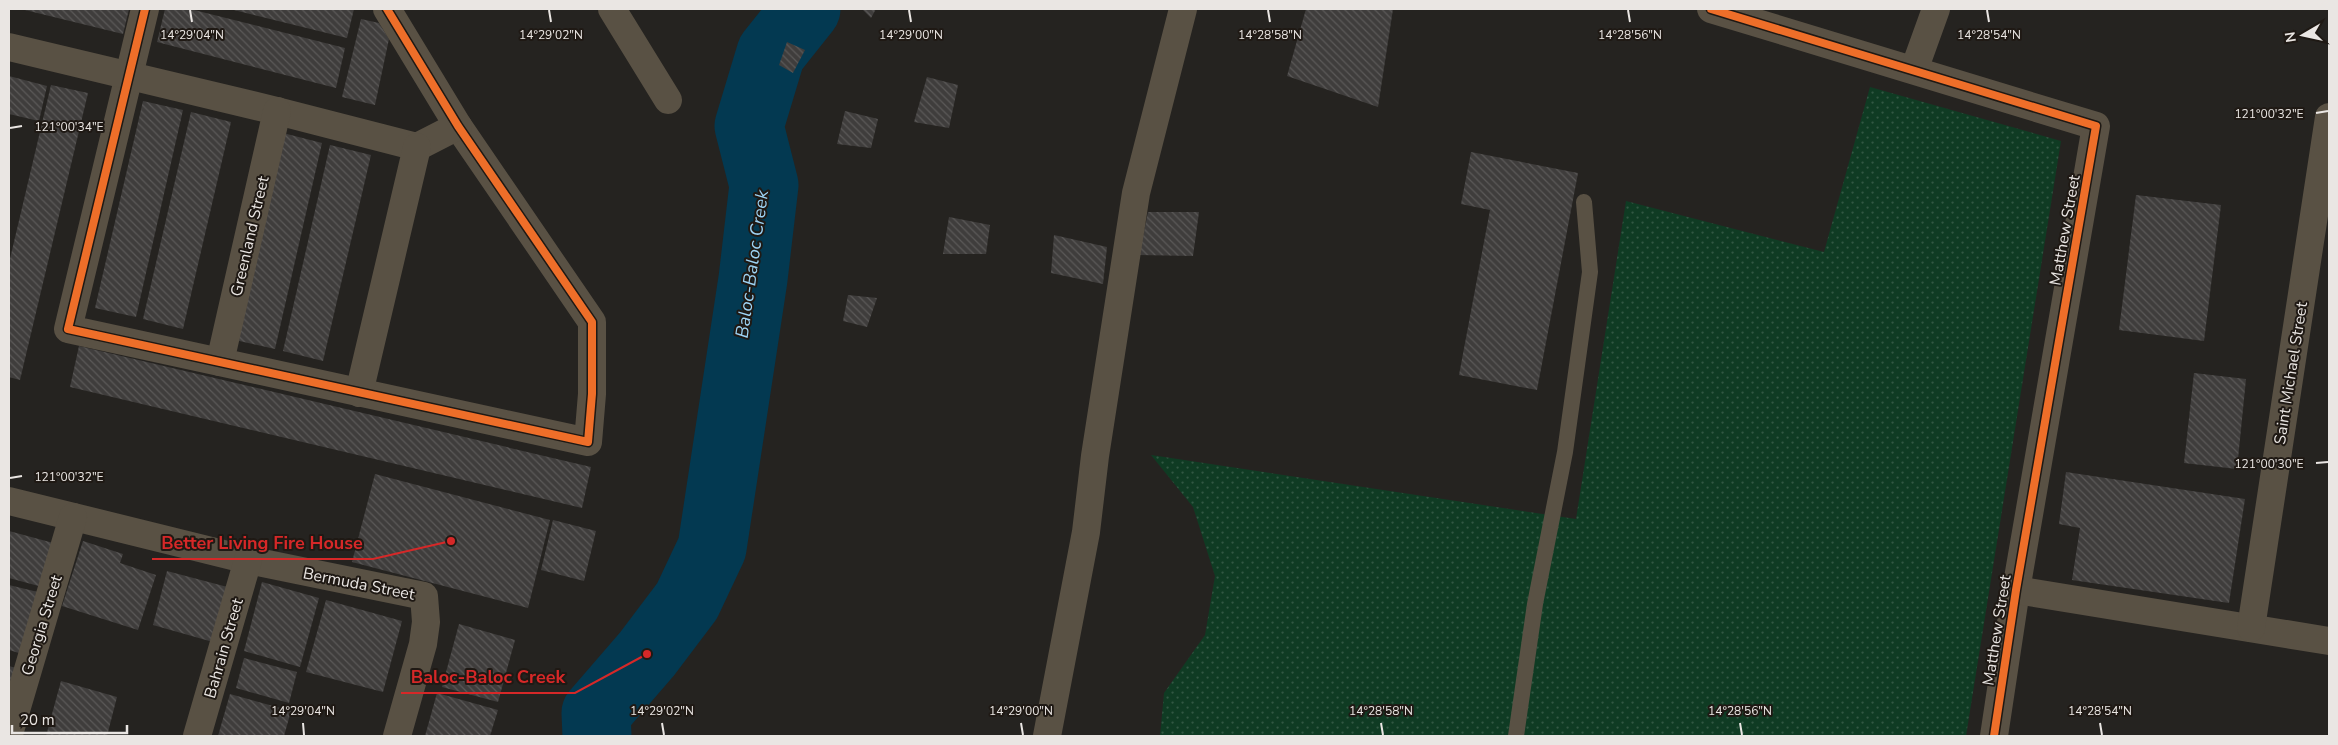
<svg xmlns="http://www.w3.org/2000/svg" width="2338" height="745" viewBox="0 0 2338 745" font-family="'Nunito Sans',sans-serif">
	<defs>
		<pattern id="grass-dots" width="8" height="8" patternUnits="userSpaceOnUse" patternTransform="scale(1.25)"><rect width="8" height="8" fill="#0f3b23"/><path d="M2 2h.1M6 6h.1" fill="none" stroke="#325743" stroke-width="1.8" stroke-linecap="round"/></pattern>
		<pattern id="building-back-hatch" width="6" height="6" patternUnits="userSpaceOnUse" patternTransform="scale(1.25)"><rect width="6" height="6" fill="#3f3d3c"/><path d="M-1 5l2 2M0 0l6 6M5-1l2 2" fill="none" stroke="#5b5958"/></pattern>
	</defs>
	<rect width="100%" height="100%" fill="#252320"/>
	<path fill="url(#grass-dots)" d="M1870,87l191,54 -95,595h-806l4,-43 41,-58 10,-59 -22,-69 -42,-52 425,64 50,-318 198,51z"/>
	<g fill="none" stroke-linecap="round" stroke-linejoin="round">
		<path stroke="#033951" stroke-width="69" d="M597,736l-1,-23 51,-59 40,-53 25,-53 41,-269 11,-94 -15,-59 22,-73 35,-44"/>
	</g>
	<g fill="url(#building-back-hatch)">
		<path d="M21,9h108l-6,25z"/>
		<path d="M165,9h25l155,39 -9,40 -179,-46z"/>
		<path d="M230,9h124l-7,29z"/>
		<path d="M862,9h14l-5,9z"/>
		<path d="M1306,9h87l-15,98 -91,-31z"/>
		<path d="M361,19l18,4 10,16 -14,66 -33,-8z"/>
		<path d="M787,42l18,8 -12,23 -14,-8z"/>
		<path d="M9,76l38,10 -8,35 -30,-7z"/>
		<path d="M927,77l31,8 -9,43 -35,-6z"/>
		<path d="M51,85l37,8 -68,287 -11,-3v-114z"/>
		<path d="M143,101l40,9 -47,207 -41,-9z"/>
		<path d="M845,111l33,8 -7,29 -34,-4z"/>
		<path d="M191,112l40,10 -48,207 -40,-10z"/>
		<path d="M283,133l39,10 -47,206 -40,-9z"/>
		<path d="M330,145l41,10 -48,206 -40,-10z"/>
		<path d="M1471,152l107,21 -41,217 -78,-15 31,-165 -29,-6z"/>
		<path d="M2136,195l85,10 -17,136 -85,-11z"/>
		<path d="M1148,212h51l-6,44 -54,-1z"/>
		<path d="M949,217l41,8 -4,29h-43z"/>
		<path d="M1054,235l53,12 -4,37 -52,-11z"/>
		<path d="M848,295l29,3 -10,29 -24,-6z"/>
		<path d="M79,346l512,121 -9,41 -512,-121z"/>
		<path d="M2194,373l52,6 -9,90 -53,-6z"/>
		<path d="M2066,472l179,27 -16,104 -157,-23 8,-52 -21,-4z"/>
		<path d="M375,474l175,46 -22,88 -176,-46z"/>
		<path d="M553,520l43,11 -12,50 -43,-11z"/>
		<path d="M9,531l48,13 -11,44 -37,-10z"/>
		<path d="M83,541l40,13 -3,9 36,12 -18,55 -76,-24z"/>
		<path d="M167,571l68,18 -15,55 -67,-19z"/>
		<path d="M262,582l57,16 -19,69 -56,-16z"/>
		<path d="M9,585l37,9 -17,62 -20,-6z"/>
		<path d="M326,600l76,21 -19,71 -77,-20z"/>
		<path d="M459,624l56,16 -17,62 -56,-15z"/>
		<path d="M244,658l53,14 -8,31 -53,-15z"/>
		<path d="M9,666l7,2 -7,26z"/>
		<path d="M61,681l56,16 -10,39h-61z"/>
		<path d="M437,693l61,17 -8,26h-65z"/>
		<path d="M230,694l61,17 -7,25h-66z"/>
	</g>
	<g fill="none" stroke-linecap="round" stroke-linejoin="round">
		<path stroke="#595144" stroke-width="16" d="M1516,736l19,-132 30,-152 25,-180 -6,-70"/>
		<g stroke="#595144" stroke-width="28">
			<path d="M145,9l-77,320 520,113 4,-48v-72l-134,-196 -71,-117"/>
			<path d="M612,9l56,91"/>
			<path d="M1711,9l385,117 -80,464 -22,146"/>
			<path d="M9,47l268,64 140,36 41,-21"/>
			<path d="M1914,70l22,-61"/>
			<path d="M220,362l57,-251"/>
			<path d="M359,393l58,-246"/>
			<path d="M9,501l239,59 176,36 2,26 -3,22 -26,92"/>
			<path d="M2016,590l313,51"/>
			<path d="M2251,628l78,-511"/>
			<path d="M9,734l64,-217"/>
			<path d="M197,736l51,-176"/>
			<path d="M1047,736l39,-204 9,-76 41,-263 47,-184"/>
		</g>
		<g stroke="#1f1914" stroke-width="11">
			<g id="cycleway">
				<path d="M145,9l-77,320 520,113 4,-48v-72l-134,-196 -71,-117"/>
				<path d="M1711,9l385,117 -80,464 -22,146"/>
			</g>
		</g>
		<use href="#cycleway" stroke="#ee6e29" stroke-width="8"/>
	</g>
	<path fill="none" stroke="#eae6e3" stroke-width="2" d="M190,10l2,12M549,10l2,12M909,10l2,12M1268,10l2,12M1628,10l2,12M1987,10l2,12M2316,113l12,-2M10,128l12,-2M2316,463l12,-1M10,478l12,-2M303,723l1,12M662,723l2,12M1021,723l2,12M1381,723l2,12M1740,723l2,12M2100,723l2,12"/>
	<g text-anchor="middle" stroke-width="4" stroke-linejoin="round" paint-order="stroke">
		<g font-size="16" fill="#eae6e3" stroke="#1f1914">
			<text transform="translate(2064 230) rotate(-80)" y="6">Matthew Street</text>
			<text transform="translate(249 236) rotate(-77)" y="6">Greenland Street</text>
			<text transform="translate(2290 373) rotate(-81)" y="6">Saint Michael Street</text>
			<text transform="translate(359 583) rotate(11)" y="6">Bermuda Street</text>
			<text transform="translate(41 625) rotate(-73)" y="6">Georgia Street</text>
			<text transform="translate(1996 630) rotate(-81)" y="6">Matthew Street</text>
			<text transform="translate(223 648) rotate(-74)" y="6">Bahrain Street</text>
		</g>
		<g font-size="18" font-style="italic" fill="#9dd3f4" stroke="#1f1914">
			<text transform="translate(752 264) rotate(-82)" y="6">Baloc-Baloc Creek</text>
		</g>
	</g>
	<g font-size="12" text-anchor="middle" fill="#eae6e3" stroke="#1f1914" stroke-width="4" stroke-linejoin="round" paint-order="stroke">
		<text x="192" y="39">14°29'04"N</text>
		<text x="551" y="39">14°29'02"N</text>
		<text x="911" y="39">14°29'00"N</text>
		<text x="1270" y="39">14°28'58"N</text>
		<text x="1630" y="39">14°28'56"N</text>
		<text x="1989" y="39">14°28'54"N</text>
		<text x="2269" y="118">121°00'32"E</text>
		<text x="69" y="131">121°00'34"E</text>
		<text x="2269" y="468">121°00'30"E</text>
		<text x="69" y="481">121°00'32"E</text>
		<text x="303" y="715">14°29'04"N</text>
		<text x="662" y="715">14°29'02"N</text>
		<text x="1021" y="715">14°29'00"N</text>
		<text x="1381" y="715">14°28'58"N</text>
		<text x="1740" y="715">14°28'56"N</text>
		<text x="2100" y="715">14°28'54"N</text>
	</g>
	<path fill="none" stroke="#d62828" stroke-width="2" d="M451 541L373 559H152M647 654L575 693H401"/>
	<g fill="#d62828" stroke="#1f1914" stroke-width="2">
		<circle cx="451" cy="541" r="5"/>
		<circle cx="647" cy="654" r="5"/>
	</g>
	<g font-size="18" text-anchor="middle" font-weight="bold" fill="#d62828" stroke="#1f1914" stroke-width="4" stroke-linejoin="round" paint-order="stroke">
		<text x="262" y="549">Better Living Fire House</text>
		<text x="488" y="683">Baloc-Baloc Creek</text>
	</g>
	<rect width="2338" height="745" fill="none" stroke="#eae6e3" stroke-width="20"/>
	<g transform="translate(2303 35) rotate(261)" stroke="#1f1914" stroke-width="4" paint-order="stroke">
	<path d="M0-4L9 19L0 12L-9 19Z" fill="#eae6e3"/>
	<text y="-8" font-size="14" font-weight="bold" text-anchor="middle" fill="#eae6e3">N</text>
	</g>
	<path d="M12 725v8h115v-8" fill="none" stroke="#eae6e3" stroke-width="2.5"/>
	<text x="20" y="725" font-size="15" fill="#eae6e3" stroke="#1f1914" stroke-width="4" paint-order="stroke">20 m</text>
</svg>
